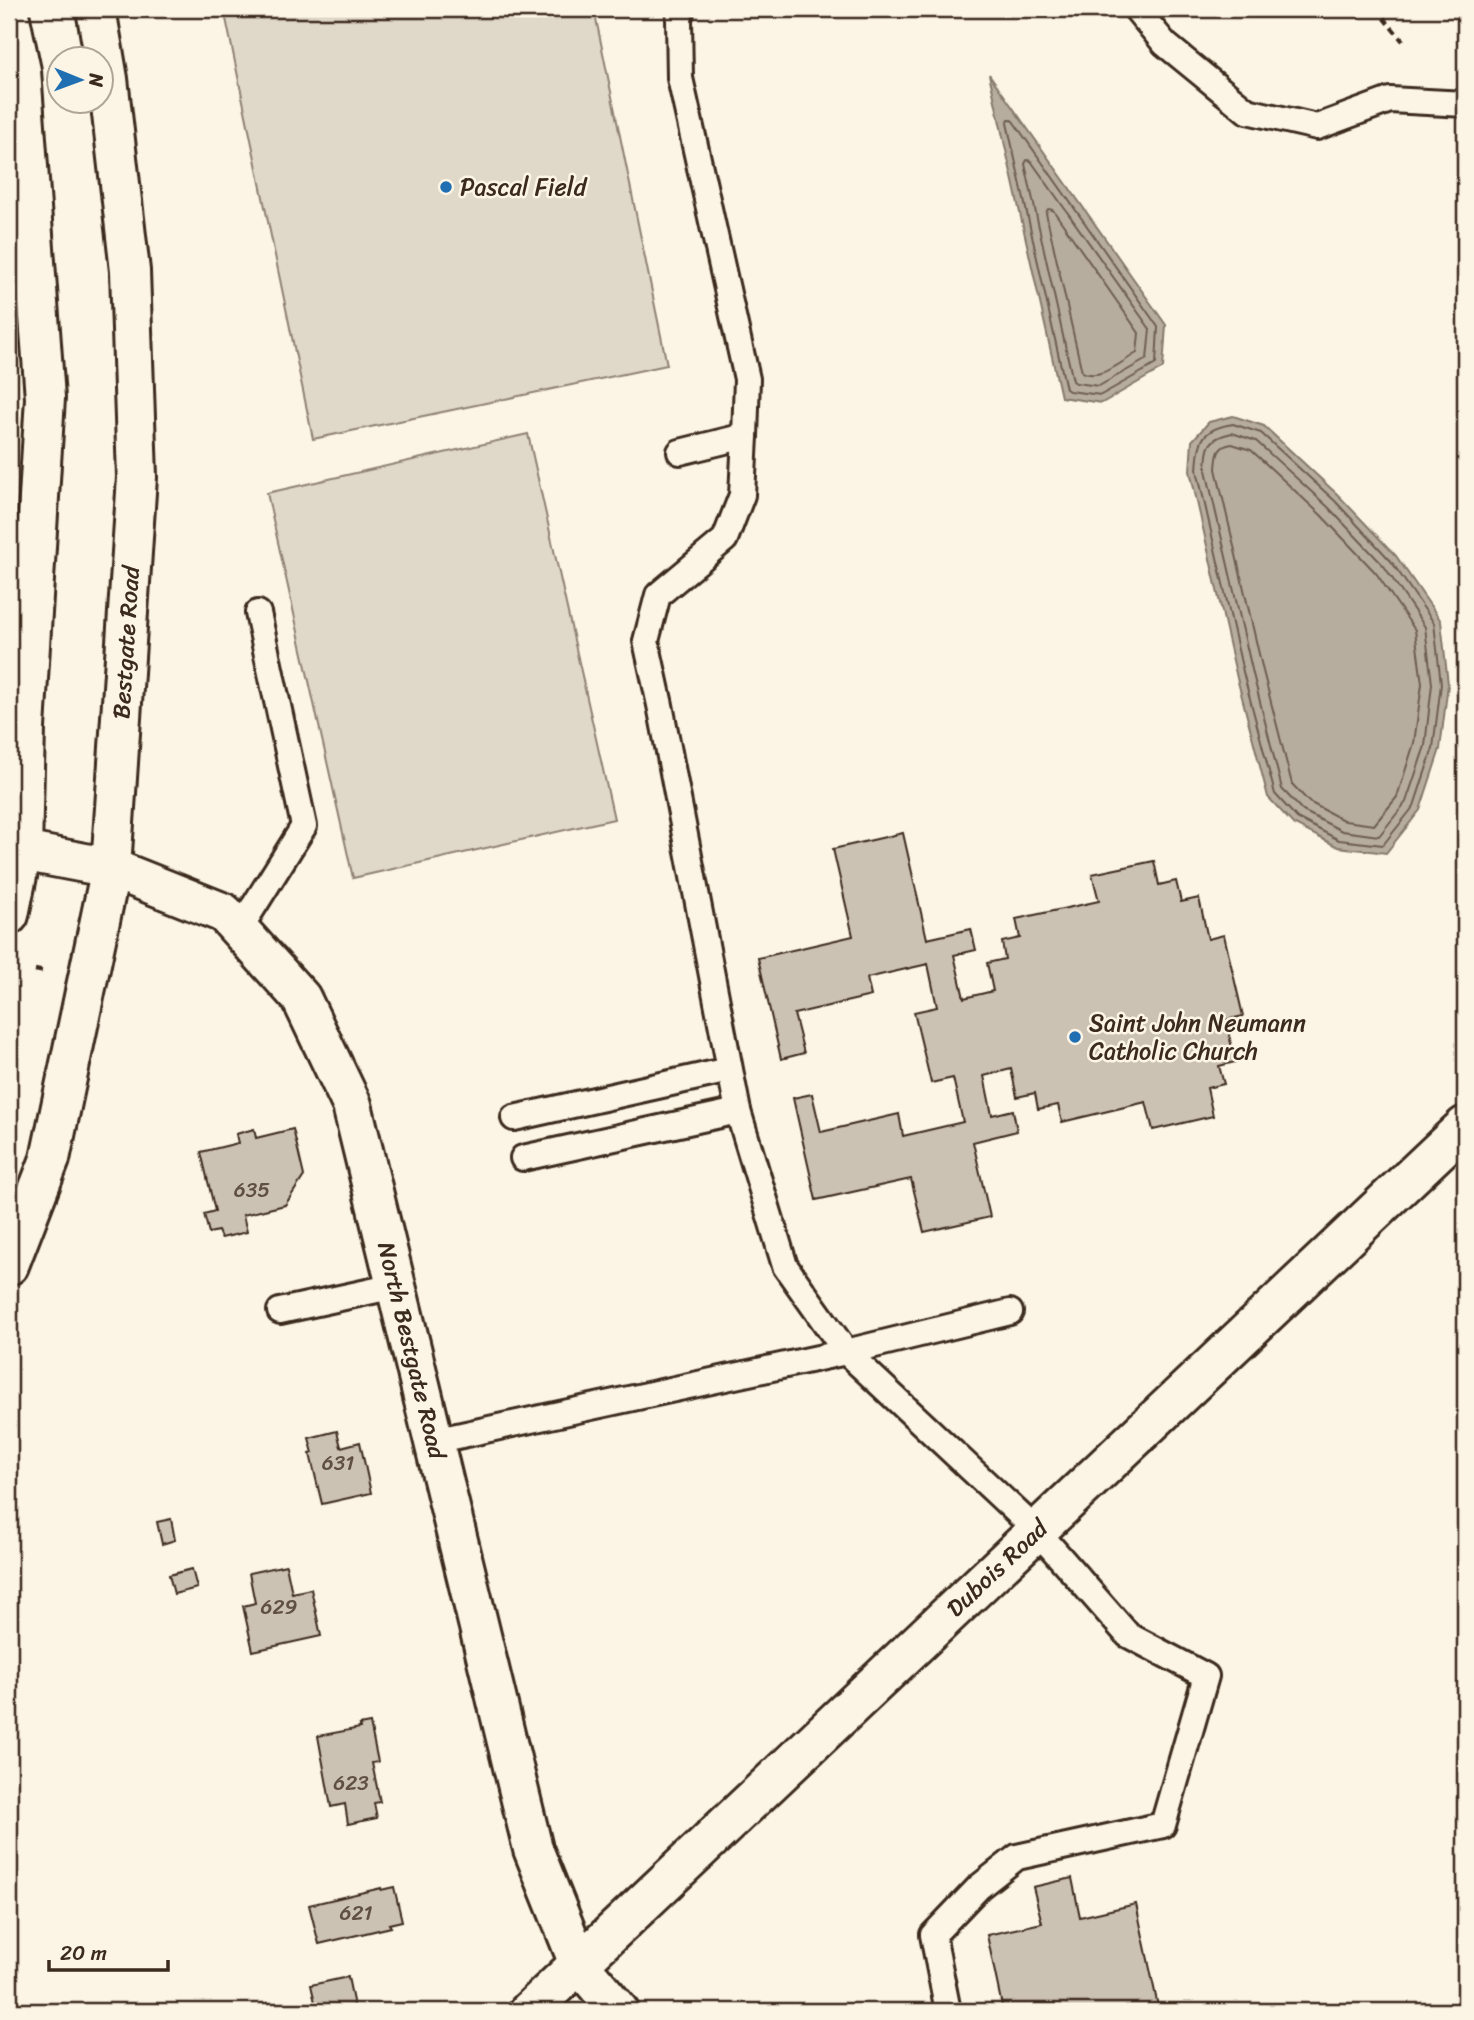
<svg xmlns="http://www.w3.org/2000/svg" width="1474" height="2020" viewBox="0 0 1474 2020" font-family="Sriracha,sans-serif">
	<rect width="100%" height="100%" fill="#fcf5e5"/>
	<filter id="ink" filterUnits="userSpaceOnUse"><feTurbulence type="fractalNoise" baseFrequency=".0143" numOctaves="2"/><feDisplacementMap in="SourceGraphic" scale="14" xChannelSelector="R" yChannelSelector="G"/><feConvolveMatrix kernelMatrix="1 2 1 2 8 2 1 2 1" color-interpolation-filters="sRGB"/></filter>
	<g filter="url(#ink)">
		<g fill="#e0d8c8" stroke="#8e8173" stroke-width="2">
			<path d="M224,9h370l73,356 -354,74z"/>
			<path d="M528,434l86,385 -261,59 -86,-385z"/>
		</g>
		<g fill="#b7ad9e" stroke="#85796b" stroke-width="2">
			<path d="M989,74l177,251 -3,43 -61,35 -41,-6z"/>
			<path d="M1233,416l31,10 75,70 57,60 45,65 7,63 -8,65 -20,61 -34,43 -48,-6 -45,-23 -25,-27 -31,-119 -47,-207 2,-30 17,-19z"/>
		</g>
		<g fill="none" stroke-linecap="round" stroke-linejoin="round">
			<g stroke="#6d5e51" stroke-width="2">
				<path d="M1009,119l4,2 145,206 -2,37 -55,31 -32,-4 -3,-2 -59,-266z"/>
				<path d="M1027,160l4,1 119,168 -3,30 -48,27 -23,-3 -3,-2 -48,-217z"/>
				<path d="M1048,209l5,1 86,123 -2,20c-16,9 -37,28 -55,19l-36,-159z"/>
				<path d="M1233,424l28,9 74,68 56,60 43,62 7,61 -8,64 -19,58 -31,39 -44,-5 -42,-22 -22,-24 -31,-118 -47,-206c2,-30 4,-41 36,-46z"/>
				<path d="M1232,433l24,8 72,66 56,59 41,61 7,57 -7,62 -19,56 -27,34 -37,-5 -39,-20 -21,-22 -29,-115 -47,-204c1,-23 1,-32 26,-37z"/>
				<path d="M1232,444l19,6 70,65 55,58 39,57 7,54 -8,59 -17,54 -23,28 -29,-4 -36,-19 -17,-18 -29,-113 -47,-202c1,-14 1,-23 16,-25z"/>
			</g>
		</g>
		<g fill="#ccc2b3" stroke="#3b2a1e" stroke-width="2">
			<path d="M903,833l24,106 44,-10 5,21 -22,5 10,43 29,-7 -6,-28 18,-4 -3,-17 18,-4 -4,-19 83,-18 -7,-27 62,-13 5,24 17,-4 5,21 18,-4 9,41 16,-4 19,81 -17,4 9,42 -16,4 5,18 -17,4 6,28 -60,14 -7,-28 -84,20 -4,-17 -20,4 -3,-16 -18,4 -6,-28 -27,7 8,39 21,-5 4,21 -44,11 17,75 -66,15 -13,-53 -95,21 -23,-102 19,-4 9,38 78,-18 4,22 60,-14 -10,-44 -22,5 -17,-71 23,-5 -9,-43 -61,14 4,18 -77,18 10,39 -23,6 -23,-101 95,-22 -20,-87z"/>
			<path d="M254,1129l2,9 37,-9 11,47 -19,29 -42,10 4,17 -26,6 -3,-7 -9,2 -5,-19 11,-3 -14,-59 37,-9 -2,-9z"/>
			<path d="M337,1431l4,16 19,-5 11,51 -49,11 -12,-50 3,-1 -4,-15z"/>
			<path d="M171,1519l4,21 -13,4 -5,-22z"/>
			<path d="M286,1565l6,28 19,-4 10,47 -68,15 -10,-45 12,-3 -6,-30z"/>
			<path d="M192,1569l5,19 -23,6 -5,-19z"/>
			<path d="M370,1723l8,39 -6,1 8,39 -6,1 3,15 -29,6 -3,-20 -14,3 -13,-71 42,-8 -1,-3z"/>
			<path d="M1072,1878l8,39 56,-13 23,107h-156l-16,-76 55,-12 -9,-36z"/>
			<path d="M394,1887l8,34 -13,3 2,3 -72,17 -10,-39 72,-17v2z"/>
			<path d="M348,1977l7,34h-38l-6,-26z"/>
		</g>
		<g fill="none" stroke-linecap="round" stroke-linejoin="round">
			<g stroke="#3b2a1e" stroke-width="30">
				<g id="service">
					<path d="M682,9l-3,10 1,59 67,301 -2,57 -3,59 -17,44 -67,56 -12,46 14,64 78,406 47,155 61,86 191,179 91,104 78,41 -43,149 -146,32 -38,30 -46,48 15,76"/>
					<path d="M1136,9l29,35 82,67 70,16 73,-27 75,4"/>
					<path d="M680,452l65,-16"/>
					<path d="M239,930l65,-104 -46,-213"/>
					<path d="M514,1118l215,-48"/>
					<path d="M523,1158l215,-47"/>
					<path d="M280,1311l115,-25"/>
					<path d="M434,1441l412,-89 164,-40"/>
				</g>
			</g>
			<g stroke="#3b2a1e" stroke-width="44">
				<g id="minor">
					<path id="s1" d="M529,2011l936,-885"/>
				</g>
			</g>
			<g stroke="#3b2a1e" stroke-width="44">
				<g id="secondary">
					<path d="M9,14l12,57 24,327 -20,330 -3,123 -13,64"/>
					<path id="s2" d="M22,851l89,17 113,45 77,85 51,107 181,744 46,115 40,47"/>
					<path id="s3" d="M9,1265l41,-106 61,-291 26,-391 -7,-206 -22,-192 -12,-70"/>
				</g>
			</g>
			<g stroke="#3b2a1e" stroke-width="4.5" stroke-dasharray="7 5" stroke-linecap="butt">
				<path d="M1376,9l27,32"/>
				<path d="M35,970l10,2"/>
			</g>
			<use href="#service" stroke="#fcf5e5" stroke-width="24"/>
			<use href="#minor" stroke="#fcf5e5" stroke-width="38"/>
			<use href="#secondary" stroke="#fcf5e5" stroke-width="38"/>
		</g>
	</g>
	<g fill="#1f6fb2" stroke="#fcf5e5" stroke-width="2.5">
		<circle cx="446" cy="187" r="7"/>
		<circle cx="1075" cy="1037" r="7"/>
	</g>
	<g text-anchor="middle" stroke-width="5" stroke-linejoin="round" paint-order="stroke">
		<g font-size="21" fill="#5f5043">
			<text x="252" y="1197">635</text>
			<text x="338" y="1470">631</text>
			<text x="279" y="1614">629</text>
			<text x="351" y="1790">623</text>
			<text x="356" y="1920">621</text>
		</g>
		<g font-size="24" fill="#3b2a1e" stroke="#fcf5e5" text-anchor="start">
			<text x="460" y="195">Pascal Field</text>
			<text x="1089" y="1031">Saint John Neumann<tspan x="1089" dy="28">Catholic Church</tspan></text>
		</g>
		<g font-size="24" fill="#3b2a1e" stroke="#fcf5e5">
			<text dy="8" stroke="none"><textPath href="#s3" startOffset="637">Bestgate Road</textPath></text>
			<text dy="8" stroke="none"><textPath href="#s2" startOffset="698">North Bestgate Road</textPath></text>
			<text dy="8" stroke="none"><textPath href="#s1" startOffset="644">Dubois Road</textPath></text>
		</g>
	</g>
	<rect width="1474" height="2020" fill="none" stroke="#fcf5e5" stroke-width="35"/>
	<rect x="18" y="18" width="1439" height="1985" fill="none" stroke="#3b2a1e" stroke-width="2.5" filter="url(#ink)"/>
	<g transform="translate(80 80) rotate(91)"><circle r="33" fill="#fcf5e5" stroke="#afa495" stroke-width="2"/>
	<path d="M0-5L12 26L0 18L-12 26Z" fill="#1f6fb2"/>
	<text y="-10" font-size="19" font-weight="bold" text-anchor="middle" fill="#3b2a1e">N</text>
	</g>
	<path d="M49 1960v10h119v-10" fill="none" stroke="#3b2a1e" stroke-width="3.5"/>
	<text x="60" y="1960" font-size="21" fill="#3b2a1e" stroke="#fcf5e5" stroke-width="5" paint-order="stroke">20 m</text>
</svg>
